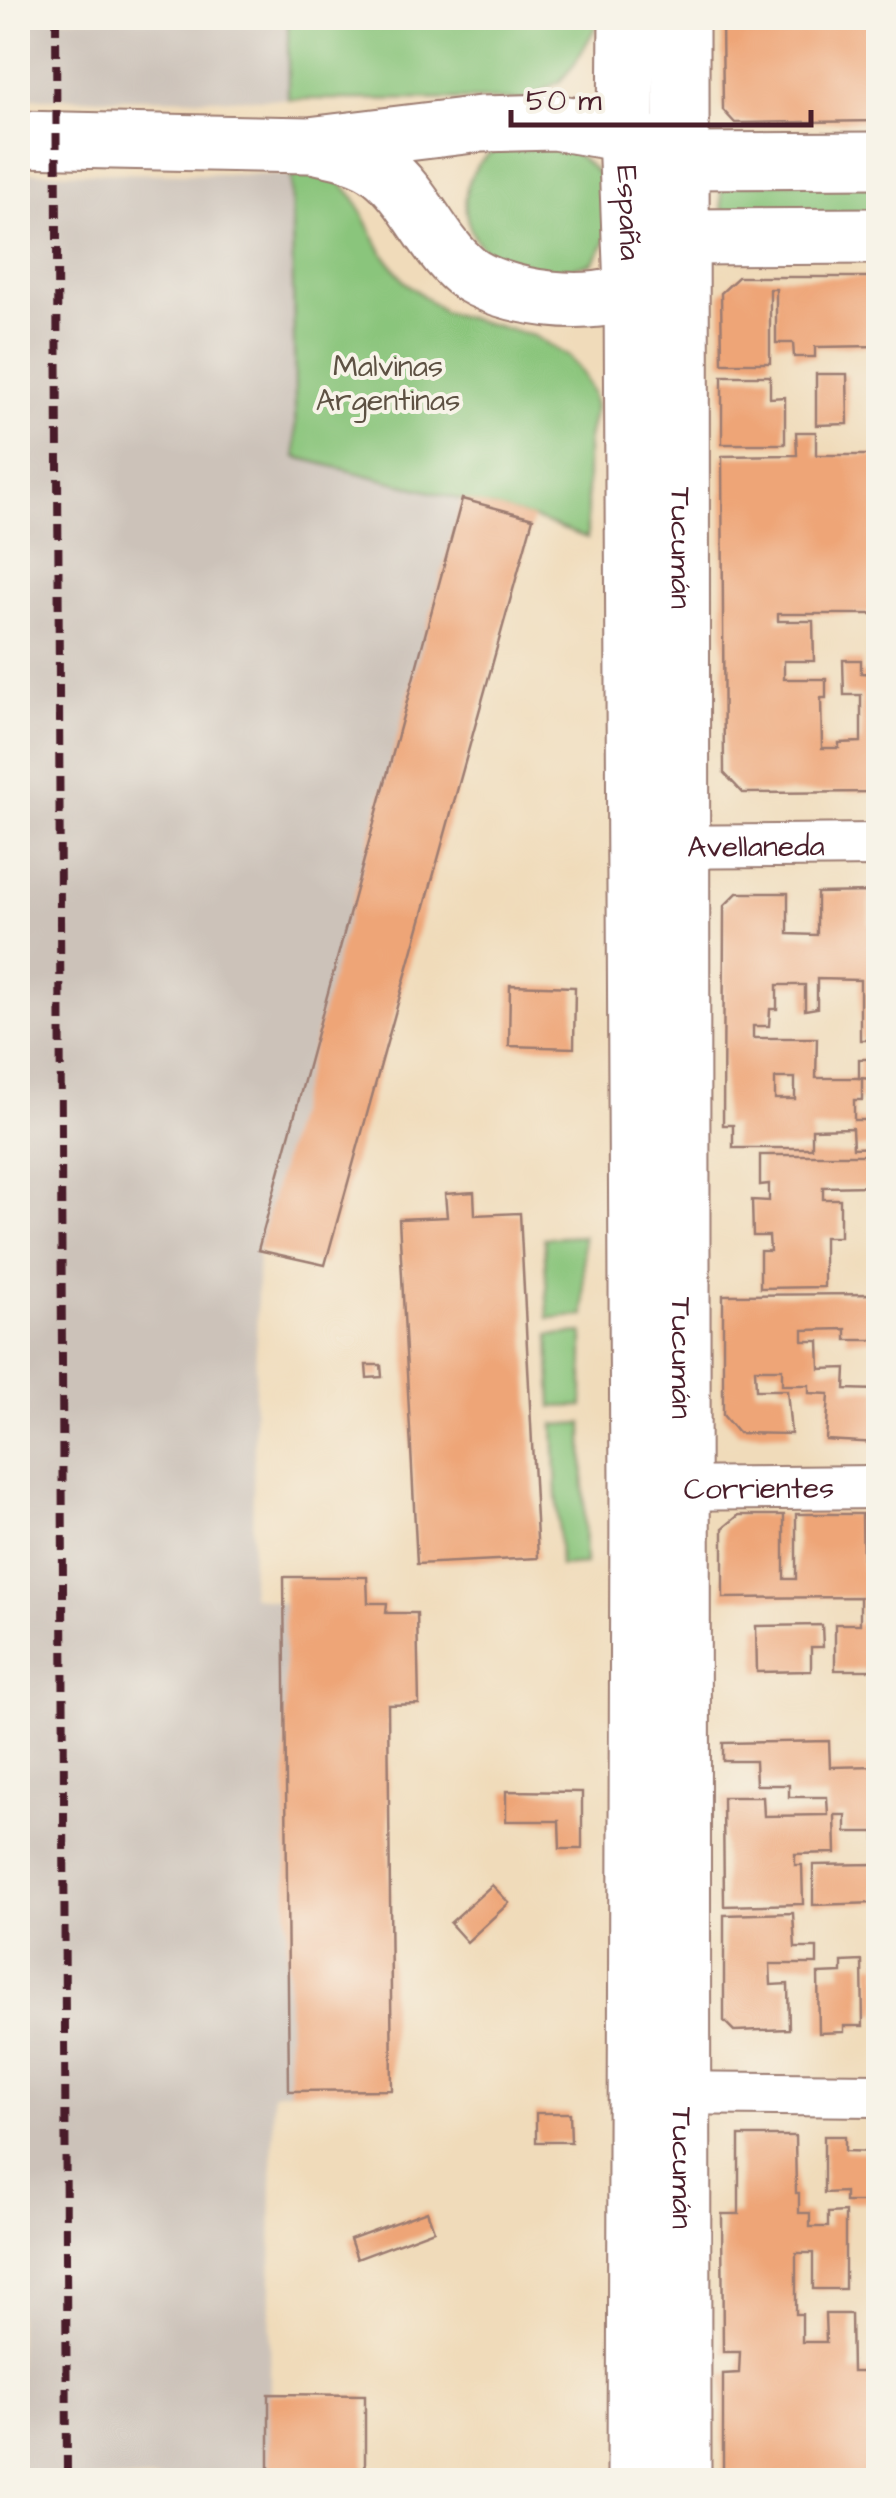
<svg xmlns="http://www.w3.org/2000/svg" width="896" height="2498" viewBox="0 0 896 2498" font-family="'Architects Daughter',sans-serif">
	<rect width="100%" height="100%" fill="#f7f3e8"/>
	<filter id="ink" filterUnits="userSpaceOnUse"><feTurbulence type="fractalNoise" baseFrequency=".01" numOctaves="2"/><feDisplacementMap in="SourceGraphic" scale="20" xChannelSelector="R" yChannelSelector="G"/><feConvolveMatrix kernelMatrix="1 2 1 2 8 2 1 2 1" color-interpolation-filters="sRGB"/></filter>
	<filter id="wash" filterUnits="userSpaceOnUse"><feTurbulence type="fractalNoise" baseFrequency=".0048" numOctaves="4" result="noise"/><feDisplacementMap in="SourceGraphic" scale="40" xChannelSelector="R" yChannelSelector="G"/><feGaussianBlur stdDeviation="2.25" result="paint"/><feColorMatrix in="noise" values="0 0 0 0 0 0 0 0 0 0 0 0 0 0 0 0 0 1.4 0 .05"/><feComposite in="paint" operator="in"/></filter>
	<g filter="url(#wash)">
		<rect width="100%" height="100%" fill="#f0dbba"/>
		<g fill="#ccc2b9">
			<path d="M18,18h270v81l-270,-1z"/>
			<path d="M18,172l273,3 5,282 166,42 -204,751 -7,346 33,8 5,487 -16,2 -4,387h-251z"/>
		</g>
		<g fill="#8ac57b" stroke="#6a7253" stroke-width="2.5">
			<path d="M288,18h313l-27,47 -14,16 -35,19 -237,-1z"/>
			<path d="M562,145c50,31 70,65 30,118 -28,7 -55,12 -84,5 -7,-2 -13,-8 -18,-13 -32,-25 -35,-81 4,-104 12,-7 51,-5 68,-6z"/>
			<path d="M291,175h20l29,7 15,17 26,51 23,31 40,31 90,24 35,21 13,16 10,20 3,14 -8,36v95l-55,-20 -236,-61z"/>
			<path d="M878,179v38l-150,-2 -6,-7 -1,-17 6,-7z"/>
			<path d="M583,1236l1,80 -36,2 -4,-80z"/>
			<path d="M583,1333v73l-31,1 -3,-72z"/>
			<path d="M583,1423l2,141 -25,2 -6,-141z"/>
		</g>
		<g id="blocks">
			<g fill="#eea577" fill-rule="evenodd">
				<path d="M722,18h156v103l-143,2 -12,-13z"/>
				<path d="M738,277h140v69l-63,1v10h-21l-1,-14h-17v-54h-6v74h-48l-1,-70z"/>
				<path d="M816,374h31l1,50 -32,1z"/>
				<path d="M722,376h48v22l15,-1v47h-63z"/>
				<path d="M796,432h20v23h62v159h-100v7h35l1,40h-30v18h42v19h-5l1,50h17v-5l22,-1v-47h-17l-1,-35h18v13l17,1v118l-135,1 -19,-20 -2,-317 75,-1z"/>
				<path d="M462,499l71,19 -208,747 -67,-15z"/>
				<path d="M870,892l-1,32h9v116h-18v-60l-43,-1v29l-12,2v-25h-28v24h-7l-1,17h-16v12h64l-1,40h46v22h-8v20h24v27l-25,1 -1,-20 -40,1v19h-79v-23h-10l1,-219 13,-13h51v41l29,1v-42zM775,1078h20v21h-20z"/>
				<path d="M510,985l65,2 -1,61 -65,-2z"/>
				<path d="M859,1059h14v20l-14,-1z"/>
				<path d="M760,1155h107l1,31 -45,1v12h17v38h-16v50l-64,1v-37h10l-1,-15h-16l-1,-36 17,1v-17l-9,1z"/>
				<path d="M474,1192l1,23 45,-2 18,345 -121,6 -18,-345 48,-2 -2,-23z"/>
				<path d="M874,1294v46h-28v-11l-43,1v11h16l1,28 26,-1 -1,21 33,1v53l-52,-3 3,-46 -20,-1v-8h-27v-16h-27l1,21h31l4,44 -53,-1 -15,-18v-120z"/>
				<path d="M366,1365h15l1,12 -15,1z"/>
				<path d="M796,1514h66l1,56h15l-1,100h-42v-46h25v-27l-137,1v-70l16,-13h45v64h12z"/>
				<path d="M284,1577h83l1,26h19l-1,10h31l2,91 -31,1 4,385 -103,1z"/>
				<path d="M822,1625l1,22h-12v24l-54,1 -1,-46z"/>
				<path d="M829,1741l1,26 47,-1 1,72 -3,1v-7h-29v-17h-11l1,38 -41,1v11h7l1,39 -79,2 -1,-109h40l1,19 64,-1 -1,-18h-38v-12h-33l-1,-24h-32v-18z"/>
				<path d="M506,1791l76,1v57h-22l-1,-28h-53z"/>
				<path d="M876,1864l1,39 -64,2v-40z"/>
				<path d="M492,1885l17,18 -42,39 -17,-19z"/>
				<path d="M793,1913l2,35h22v16h-47l1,21 17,-1 1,45 -55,2 -10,-10v-106z"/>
				<path d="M862,1961l1,65h-19v6l-25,1 -1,-59 24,-1v-11z"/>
				<path d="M871,1964h7v49h-6z"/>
				<path d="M536,2113h34l1,29h-35z"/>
				<path d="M739,2136h56l1,57h3v20h11v14h18v-14l17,-1v77h-32v-36h-17v61h6v28h24l-1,-28h26l1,58h26v108h-155v-106l16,-1 1,-21h-17l-1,-138h17z"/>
				<path d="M824,2136h21v15l33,1v69h-8v-19h-25v-10l-21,1z"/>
				<path d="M427,2211l7,19 -77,29 -7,-20z"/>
				<path d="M269,2394l96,1v85h-96z"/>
			</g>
		</g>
	</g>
	<g filter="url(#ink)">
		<use href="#blocks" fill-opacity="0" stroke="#9d7d72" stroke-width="2.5"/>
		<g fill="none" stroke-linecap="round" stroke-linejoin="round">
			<g stroke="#9d7d72" stroke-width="46">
				<g id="street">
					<path id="s1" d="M654,847l224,-2"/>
					<path id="s2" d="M654,1489l224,-2"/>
					<path d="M654,2093l224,2"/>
				</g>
			</g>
			<g stroke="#9d7d72" stroke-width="59">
				<g id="secondary">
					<path id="s3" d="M627,18l-1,116 6,155 6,1199 -3,992"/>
					<path id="s4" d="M681,18l2,2462"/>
					<path d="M18,139l291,6 172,-21 73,-2 72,12 55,27 197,-1"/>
					<path d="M317,146c23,5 46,9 65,24 34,27 50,73 83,101 34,27 133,42 169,16 8,-6 15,-16 21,-23"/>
					<path d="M682,237l196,-1"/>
				</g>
			</g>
			<use href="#street" stroke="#fff" stroke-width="42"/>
			<use href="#secondary" stroke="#fff" stroke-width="55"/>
			<path stroke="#4a1f2b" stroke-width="8" stroke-dasharray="15 8" stroke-linecap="butt" d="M56,18l11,2462"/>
		</g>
	</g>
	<g text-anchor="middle" stroke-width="8" stroke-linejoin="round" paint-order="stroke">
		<g font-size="30" fill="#4a1f2b" stroke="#f7f3e8">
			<text dy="10" stroke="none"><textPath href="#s3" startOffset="195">España</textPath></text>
			<text dy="10" stroke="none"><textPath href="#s4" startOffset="530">Tucumán</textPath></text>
			<text dy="10" stroke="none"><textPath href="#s1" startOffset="102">Avellaneda</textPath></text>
			<text dy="10" stroke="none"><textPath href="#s4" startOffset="1340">Tucumán</textPath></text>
			<text dy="10" stroke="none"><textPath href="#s2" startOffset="105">Corrientes</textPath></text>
			<text dy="10" stroke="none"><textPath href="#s4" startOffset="2150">Tucumán</textPath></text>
		</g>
		<g font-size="30" fill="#5d5143" stroke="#f7f3e8">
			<text x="388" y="376">Malvinas<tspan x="388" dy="34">Argentinas</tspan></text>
		</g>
	</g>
	<rect width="896" height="2498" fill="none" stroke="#f7f3e8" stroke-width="60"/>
	<path d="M511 110v15h300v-15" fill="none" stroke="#4a1f2b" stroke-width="5"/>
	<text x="526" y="110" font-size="30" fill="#4a1f2b" stroke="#f7f3e8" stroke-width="8" paint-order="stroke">50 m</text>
</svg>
